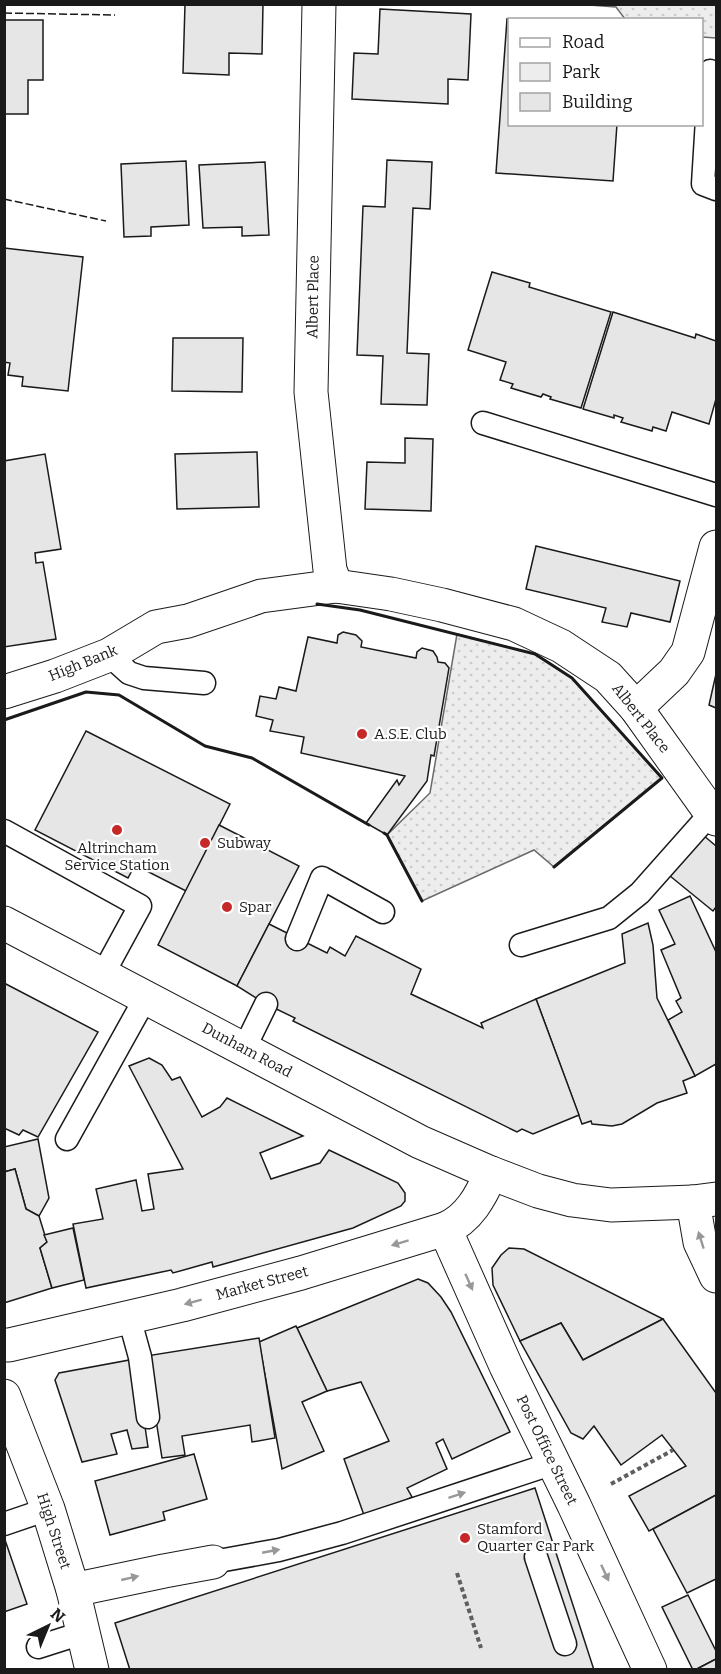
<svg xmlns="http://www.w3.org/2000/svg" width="721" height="1674" viewBox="0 0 721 1674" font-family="Bitter,serif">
	<defs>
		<pattern id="green-dots" width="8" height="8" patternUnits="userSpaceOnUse" patternTransform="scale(1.5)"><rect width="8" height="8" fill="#ededed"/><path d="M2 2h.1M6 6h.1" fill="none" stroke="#cbcbcb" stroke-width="1.8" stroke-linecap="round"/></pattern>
	</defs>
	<rect width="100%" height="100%" fill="#fff"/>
	<g fill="url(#green-dots)" stroke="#6a6a6a" stroke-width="1.5">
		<path d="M589,5h127v33l-14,-1v-17l-77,-1 -9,-12z"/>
		<path d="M457,634l78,20 37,24 90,100 -108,89 -20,-17 -112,51 -35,-66 43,-42z"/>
	</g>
	<g fill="#e6e6e6" stroke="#1a1a1a" stroke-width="1.5">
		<path d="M185,4h78l-1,50 -33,-1v22l-46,-2z"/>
		<path d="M380,9l91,5 -3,66 -20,-1v25l-96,-5 2,-46 24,1z"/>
		<path d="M507,19l6,1h-3v104h107l-4,57 -117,-8z"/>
		<path d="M4,20h39v60h-15v34h-24z"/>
		<path d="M387,160l45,2 -2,47 -17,-1 -6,145 22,1 -2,51 -46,-1 2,-48 -26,-1 6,-149 22,1z"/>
		<path d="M186,161l3,64 -38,2v9l-27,1 -3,-73z"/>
		<path d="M265,162l4,73 -27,1v-9l-39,1 -4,-63z"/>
		<path d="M4,248l79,9 -15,134 -46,-5 1,-9 -15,-2 2,-12 -6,-1z"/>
		<path d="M492,272l38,11 -1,4 82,25 -30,96 -31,-9 1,-2 -8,-3 -2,3 -30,-9 2,-4 -13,-4 6,-18 -38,-12z"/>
		<path d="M613,312l82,26 1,-4 20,7v58l-7,25 -37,-12 -6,19 -13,-4 -1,4 -31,-9 2,-4 -9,-3v3l-31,-9z"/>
		<path d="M173,338h70l-1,54 -70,-1z"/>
		<path d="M405,438l28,1 -2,72 -66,-2 2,-47 38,1z"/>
		<path d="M257,452l2,55 -82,2 -2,-55z"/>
		<path d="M45,454l16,95 -26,4 1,10 7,-1 13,77 -52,8v-186z"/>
		<path d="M536,546l144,35 -10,41 -39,-9 -4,14 -25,-5 4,-14 -80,-19z"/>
		<path d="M343,632l13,3 6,6 -1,6 55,11 1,-6 5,-4 11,3 4,6 1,5 7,1 4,5 -15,88 -3,-1 -4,26 -40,54 -21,-12 31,-43 2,5 6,-9 -104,-23 3,-16 -34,-6 3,-11 -17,-4 4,-20 16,3 3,-12 17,4 12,-54 29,6 1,-8z"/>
		<path d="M716,674v34l-7,-3z"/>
		<path d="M86,731l144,73 -44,87 -51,-26 -7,13 -93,-48z"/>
		<path d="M219,825l80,41 -62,120 -79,-41z"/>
		<path d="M703,835l13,11v61l-3,4 -43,-35z"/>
		<path d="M690,896l26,56v112l-21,12 -27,-56 14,-8 -6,-11 5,-3 -20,-48 14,-6 -16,-34z"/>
		<path d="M648,923l5,22 4,53 38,78 -12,5 4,12 -30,10 -35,21 -10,2 -20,-2 -1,-3 -9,3 -46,-125 89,-36 -3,-29z"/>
		<path d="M269,924l58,29 3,-6 15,9 11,-20 65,33 -10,25 72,34 -2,-5 55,-24 43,116 -46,19 -11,-5 -5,3 -224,-111 2,-3 -29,-14 -29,-18z"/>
		<path d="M4,983l94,49 -60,105 -15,-7 -4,5 -15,-7z"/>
		<path d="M149,1058l13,7 10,15 8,-3 22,40 18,-10 7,-9 76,38 -43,17 11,26 49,-16 9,-13 69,33 7,10v8l-4,5 -48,22 -140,39 -1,-5 -39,11 -2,-3 -85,18 -13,-64 30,-5 -7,-30 40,-9 6,31 12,-2 -6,-35 35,-5 -54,-103z"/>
		<path d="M38,1139l11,59 -10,18 -13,-7 -11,-40 -11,3v-25z"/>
		<path d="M15,1169l11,40 13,7 8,26 -7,6 12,40 -48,15v-131z"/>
		<path d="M73,1228l11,52 -32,8 -12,-40 7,-6 -3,-7z"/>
		<path d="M509,1248l15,1 139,70 -80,41 -22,-37 -41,18 -27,-56 -1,-17 9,-13z"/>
		<path d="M418,1279l10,4 13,14 10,15 59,120 -58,27 -9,-20 -7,4 11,26 -40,19 5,9 -11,6 -36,15 -21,-59 45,-18 -28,-59 -34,9 -30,-63z"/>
		<path d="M663,1319l53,74v102l-67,36 -20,-35 57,-30 -24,-31 -41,30 -27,-39 -11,13 -12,-6 -51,-92 41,-18 22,37z"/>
		<path d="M296,1326l31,65 -25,11 22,49 -42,18 -23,-127z"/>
		<path d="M259,1338l16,100 -23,4 -2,-17 -68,11 3,19 -23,3 -16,-102z"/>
		<path d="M135,1359l13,88 -16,2 -5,-19 -16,4 6,20 -35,8 -27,-82 4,-7z"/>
		<path d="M194,1454l13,45 -44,13 2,8 -55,15 -15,-54z"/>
		<path d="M535,1488l59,182h-464l-15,-47z"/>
		<path d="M716,1495v84l-29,14 -34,-64z"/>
		<path d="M4,1537l23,67 -23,8z"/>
		<path d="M688,1595l28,56v8l-21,11h-2l-31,-63z"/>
		<path d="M716,1659v11h-21z"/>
	</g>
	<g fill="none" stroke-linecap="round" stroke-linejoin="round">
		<g stroke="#1a1a1a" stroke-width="25">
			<g id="lane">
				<path d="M710,71l-7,113 13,5"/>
				<path d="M483,423l233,72"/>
				<path d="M109,655l20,18 15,5 60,5"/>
				<path d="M4,831l136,75 -37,68"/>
				<path d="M297,939l25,-61 61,34"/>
				<path d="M521,945l88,-27 31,-25 71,-80"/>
				<path d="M244,1049l22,-45"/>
				<path d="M67,1139l79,-142"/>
				<path d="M129,1317l11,40 8,60"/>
				<path d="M4,1524l44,-15"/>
				<path d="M536,1557l29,87"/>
				<path d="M213,1562l66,-12 63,-17 212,-70"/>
				<path d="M38,1647l44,-14"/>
			</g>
		</g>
		<g stroke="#1a1a1a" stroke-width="35">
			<g id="street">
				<path d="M319,4l-8,388 19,178 6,16"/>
				<path d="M4,692l51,-16 54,-21 47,-28 32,-6 73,-25 75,-10 55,8 51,11 72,19 47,22 47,31 28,31 75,105 5,6"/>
				<path d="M636,708l38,-36 14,-20 28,-105"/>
				<path d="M693,1202l7,40 16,34"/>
				<path d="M445,1229l61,137 68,139 76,165"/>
				<path d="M4,1345h5l173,-40 119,-32 144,-44c24,-10 36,-33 46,-56"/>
				<path d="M4,1396l44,113 25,81 19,80"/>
				<path d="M73,1590l91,-19 49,-9"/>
			</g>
		</g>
		<g stroke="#1a1a1a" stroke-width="35">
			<path id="highway" d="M4,923l416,219 71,31 47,18 34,9 39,5 82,-3 23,-3"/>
		</g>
		<g stroke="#5f5f5f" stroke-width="4" stroke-dasharray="4.5 3" stroke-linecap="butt">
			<path d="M611,1484l62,-34"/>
			<path d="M457,1573l24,75"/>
		</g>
		<use href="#lane" stroke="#fff" stroke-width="22"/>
		<use href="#street" stroke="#fff" stroke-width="33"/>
		<use href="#highway" stroke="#fff" stroke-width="33"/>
		<g stroke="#1a1a1a" stroke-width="1.5" stroke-dasharray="8 3" stroke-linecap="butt">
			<path d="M4,13l111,2"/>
			<path d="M4,199l102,22"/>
		</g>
		<g stroke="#1a1a1a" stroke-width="3">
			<path d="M317,604l43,6 175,44 37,24 90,100 -108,89"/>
			<path d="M4,720l82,-28 33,3 86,51 47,12 117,67"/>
			<path d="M384,833l3,2 35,66"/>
		</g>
	</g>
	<defs><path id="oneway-solid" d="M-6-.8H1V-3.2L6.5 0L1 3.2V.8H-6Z" transform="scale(1.5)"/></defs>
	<g fill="#989898">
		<use href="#oneway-solid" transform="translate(701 1240) rotate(-107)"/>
		<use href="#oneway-solid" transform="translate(400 1243) rotate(163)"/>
		<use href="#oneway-solid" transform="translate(469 1282) rotate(66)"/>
		<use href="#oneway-solid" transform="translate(193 1302) rotate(165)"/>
		<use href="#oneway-solid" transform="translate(457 1495) rotate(-18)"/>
		<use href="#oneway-solid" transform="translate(271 1551) rotate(-11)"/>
		<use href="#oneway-solid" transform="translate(605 1573) rotate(65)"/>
		<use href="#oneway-solid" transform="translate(130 1578) rotate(-13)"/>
	</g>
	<g fill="#c62828" stroke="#fff" stroke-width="2">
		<circle cx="362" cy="734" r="6"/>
		<circle cx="117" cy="830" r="6"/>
		<circle cx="205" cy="843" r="6"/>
		<circle cx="227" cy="907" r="6"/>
		<circle cx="465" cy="1538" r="6"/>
	</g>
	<g text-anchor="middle" stroke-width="4.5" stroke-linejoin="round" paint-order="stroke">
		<g font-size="15" fill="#1a1a1a" stroke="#fff">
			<text transform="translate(313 297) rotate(-89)" y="5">Albert Place</text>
			<text transform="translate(83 663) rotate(-22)" y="5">High Bank</text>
			<text transform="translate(641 718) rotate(52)" y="5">Albert Place</text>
			<text transform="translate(247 1050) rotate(28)" y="5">Dunham Road</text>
			<text transform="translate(262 1283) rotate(-15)" y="5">Market Street</text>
			<text transform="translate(547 1450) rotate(64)" y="5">Post Office Street</text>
			<text transform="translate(54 1531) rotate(72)" y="5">High Street</text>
		</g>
		<g font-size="15" fill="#1a1a1a" stroke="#fff" text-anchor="start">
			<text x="374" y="739">A.S.E. Club</text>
			<text x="217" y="848">Subway</text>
			<text x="117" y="853" text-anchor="middle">Altrincham<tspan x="117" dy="17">Service Station</tspan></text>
			<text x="239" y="912">Spar</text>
			<text x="477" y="1534">Stamford<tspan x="477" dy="17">Quarter Car Park</tspan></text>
		</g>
	</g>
	<rect width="721" height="1674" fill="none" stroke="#1a1a1a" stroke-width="12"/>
	<rect x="508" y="18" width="195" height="108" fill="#ffffff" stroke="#a3a3a3" stroke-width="1.5"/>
	<rect x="520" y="38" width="30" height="9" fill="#ffffff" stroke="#a3a3a3" stroke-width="1.5"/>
	<text x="562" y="48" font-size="18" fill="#1a1a1a">Road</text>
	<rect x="520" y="63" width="30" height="18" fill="#ededed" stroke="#a3a3a3" stroke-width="1.5"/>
	<text x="562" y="78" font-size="18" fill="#1a1a1a">Park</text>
	<rect x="520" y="93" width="30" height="18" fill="#e6e6e6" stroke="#a3a3a3" stroke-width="1.5"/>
	<text x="562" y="108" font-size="18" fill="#1a1a1a">Building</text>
	<g transform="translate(48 1626) rotate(43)" stroke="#ffffff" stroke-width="4.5" paint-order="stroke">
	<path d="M0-4.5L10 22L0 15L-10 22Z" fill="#1a1a1a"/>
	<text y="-9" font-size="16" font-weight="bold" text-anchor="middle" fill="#1a1a1a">N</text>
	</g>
</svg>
